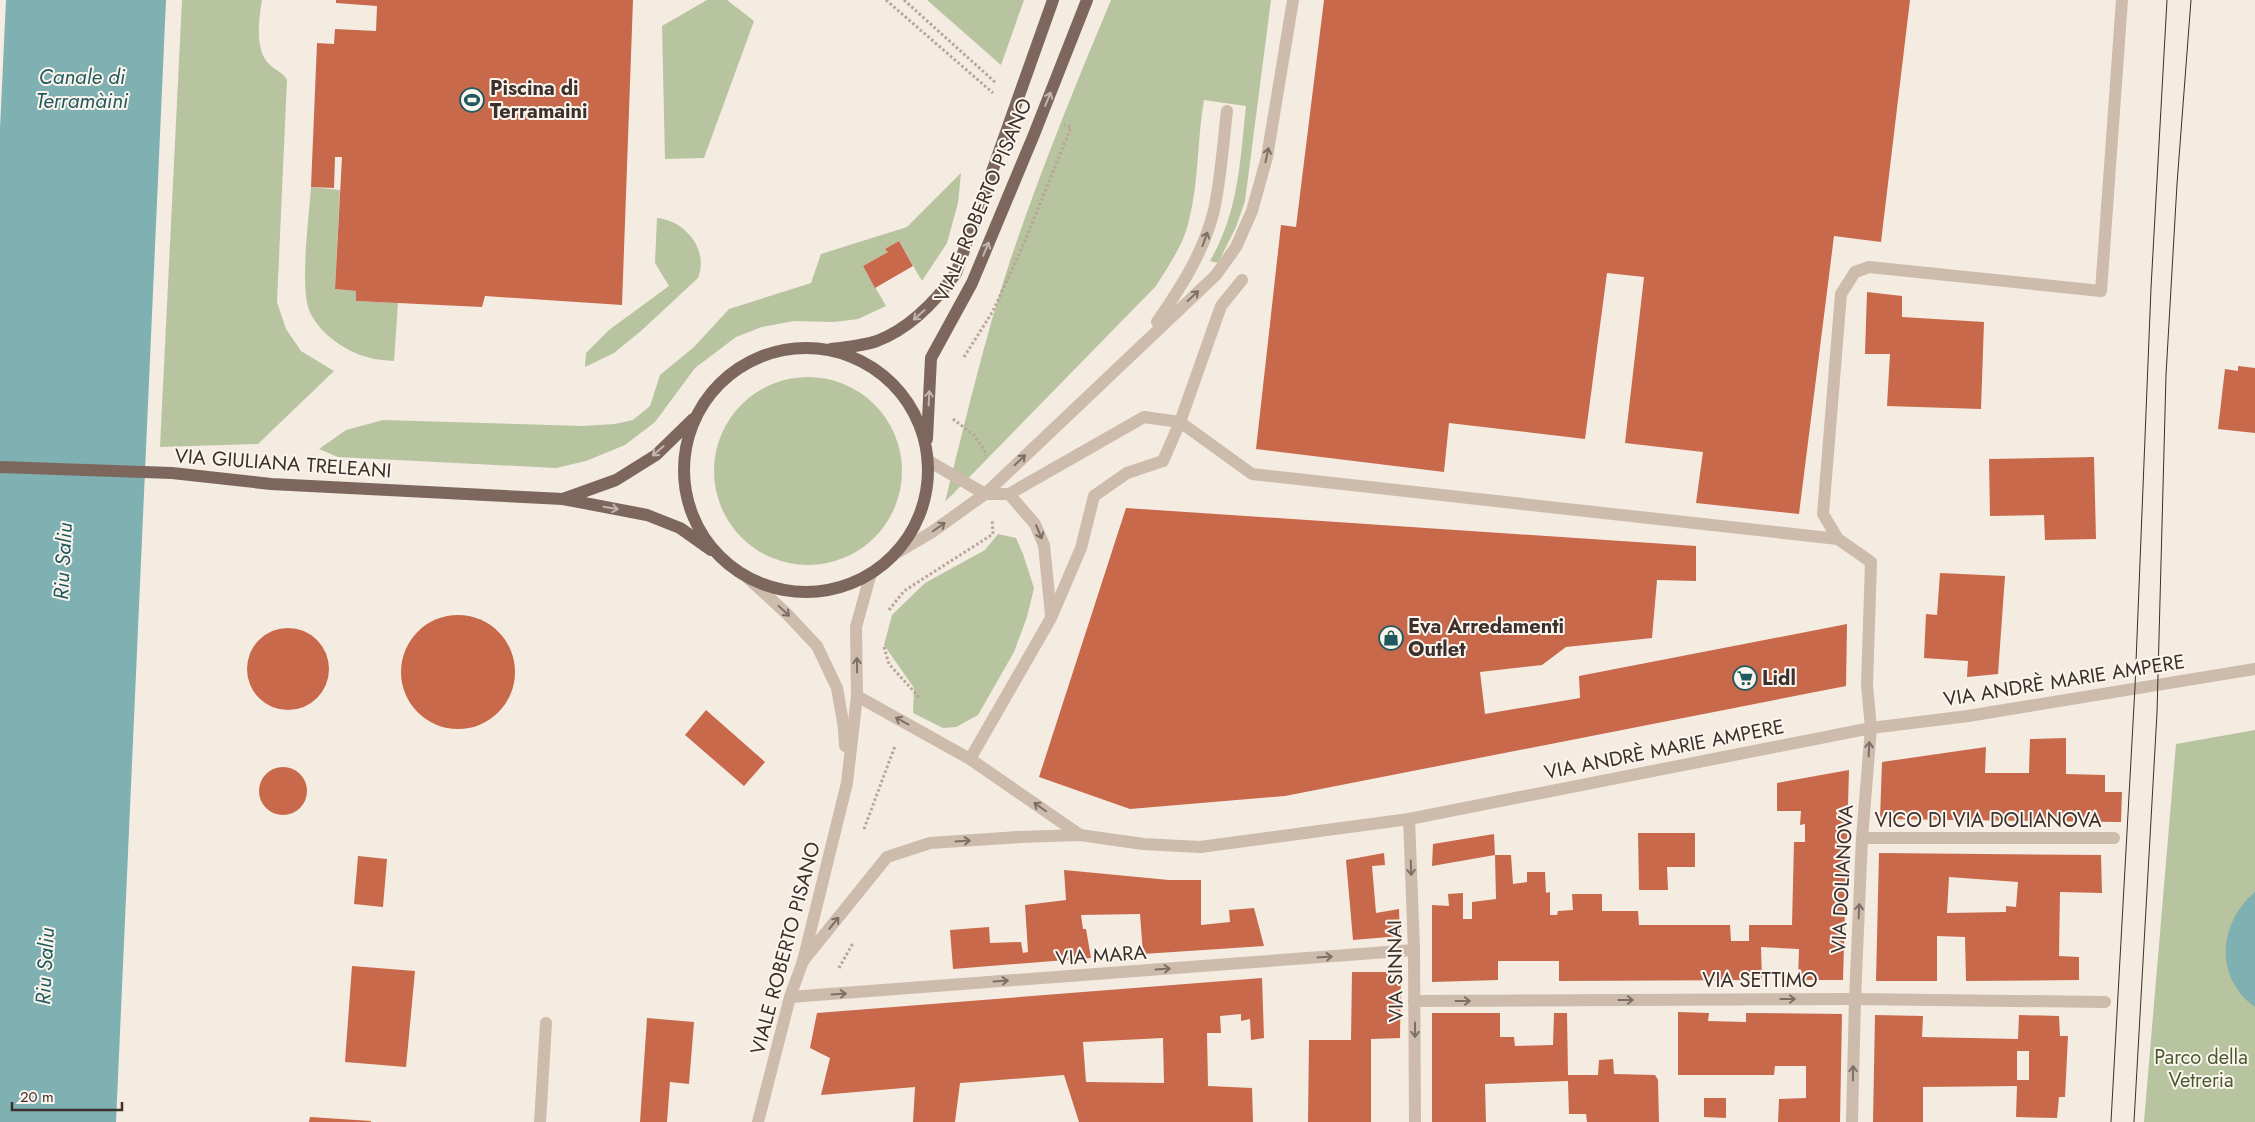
<svg xmlns="http://www.w3.org/2000/svg" width="2255" height="1122" viewBox="0 0 2255 1122" font-family="Jost,sans-serif">
	<rect width="100%" height="100%" fill="#f4ebe1"/>
	<g fill="#b8c4a0">
		<path d="M182,0h80c-3,19 -8,51 8,65 6,6 13,7 17,15l-10,222 9,27 15,22 33,20 -76,73 -98,3z"/>
		<path d="M707,0h20l27,21 -50,137 -39,1 -3,-133z"/>
		<path d="M927,0h97l-23,65z"/>
		<path d="M1111,0h160l-26,201 -9,26 -18,36 -8,-2c29,-50 30,-100 36,-155l-42,-6c-7,40 -5,81 -15,120 -5,24 -20,45 -33,66l-211,216c20,-80 39,-162 65,-241 30,-89 65,-175 101,-261z"/>
		<path d="M961,173l-3,30 -11,40 -25,38 -23,-40 -13,8 2,3 -25,14 23,40 -28,13 -24,3 -40,-1 -32,6 -26,10 -41,31 -40,54 -30,23 -39,16 -30,7 -218,-11 -19,-8 27,-19 37,-10 200,6 32,-2 18,-4 17,-14 10,-31 34,-28 35,-38 82,-26 10,-29 86,-27z"/>
		<path d="M311,187l29,3 -5,99 21,2v10l42,2 -4,58c-9,-1 -19,-1 -27,-4 -23,-6 -49,-25 -58,-47 -9,-25 0,-94 2,-123z"/>
		<path d="M657,218c29,3 52,32 41,60l-56,52 -28,23 -29,14 1,-14 23,-23 60,-44 -14,-23z"/>
		<circle cx="808" cy="471" r="94"/>
		<path d="M998,534l18,4 7,16 11,34 -7,29 -13,35 -36,63 -22,12 -13,1 -30,-15 1,-25 -30,-43 8,-30 33,-32 60,-33z"/>
		<path d="M2255,730v392h-111l32,-378z"/>
	</g>
	<g fill="#7fb0b2">
		<path d="M6,0h160l-50,1122h-116v-993z"/>
		<path d="M2255,892v115c-41,-29 -37,-84 0,-115z"/>
	</g>
	<g fill="#c8694b" fill-rule="evenodd">
		<path d="M336,0h297l-11,305 -137,-9 -3,11 -126,-6v-10l-21,-2 7,-132h-7l-1,31 -23,-1 6,-144 17,1 1,-15 41,2 1,-25 -41,-3z"/>
		<path d="M1324,0h586l-29,242 -47,-6 -35,278 -103,-11 7,-51 -78,-9 19,-166 -37,-4 -22,166 -136,-16 -5,49 -188,-23 25,-224 15,2z"/>
		<path d="M899,241l14,25 -38,22 -12,-22 25,-14 -3,-3z"/>
		<path d="M1867,292l35,4v21l82,5 -3,87 -94,-3 3,-52h-25z"/>
		<path d="M2238,366l17,2v65l-37,-4 7,-60 13,2z"/>
		<path d="M2094,457l2,82 -51,1 -1,-25 -54,1 -1,-57z"/>
		<path d="M1126,508l570,38v35l-39,-1 -5,58 -86,9 -24,18 -62,7 5,42 95,-16 -1,-22 268,-52 -1,62 -561,110 -155,13 -91,-32z"/>
		<path d="M1940,573l65,3 -7,98 -31,3 1,-16 -44,-3 2,-44 11,1z"/>
		<circle cx="458" cy="672" r="57"/>
		<circle cx="288" cy="669" r="41"/>
		<path d="M706,710l59,52 -21,24 -59,-51z"/>
		<path d="M2066,738v36l39,1v17h17l-1,30 -241,-3 2,-57 104,-15 -1,26h44l1,-34z"/>
		<circle cx="283" cy="791" r="24"/>
		<path d="M1849,770l-6,210h-45l1,-31 -38,-2 1,33 -203,1v-20h-61v19l-66,2v-77l17,1 -1,-12 15,-1v26h9v-17l24,-3 -1,-44h16l2,29 14,-2v-10h18l1,21 4,-1v23h7l1,-4 15,-1 -1,-16h30v17h36l1,14h91l1,16h18v-16h43l2,-83h11v-18l-5,1 1,-14h-24v-28z"/>
		<path d="M1638,833h57v34h-28l1,23h-29z"/>
		<path d="M1494,834l1,21 -63,11 1,-22z"/>
		<path d="M1384,853l1,12 -13,1 4,47 23,-4 1,27 -47,4 -7,-80z"/>
		<path d="M1879,853l222,2 1,38 -42,-1 -1,64 20,1v23l-113,1 -1,-44 -28,-1v45h-61zM1949,877l69,5 -2,25 -10,-1v6l-59,1z"/>
		<path d="M358,856l29,3 -4,48 -29,-3z"/>
		<path d="M1064,870l105,10h32v45l29,-3 -1,-12 25,-2 10,38 -121,8 -3,-40 -59,1 2,14h3l5,29 -138,11 -3,-39 39,-3 1,16 31,-1 2,11 5,-1 -3,-47 41,-5z"/>
		<path d="M352,966l63,5 -9,96 -61,-5z"/>
		<path d="M1352,972h49l-1,66 -29,1v83h-63l1,-82h42z"/>
		<path d="M1262,978l2,60 -13,2 -1,-21 -9,2v-7l-21,2 1,17h-14l1,53 44,2 1,34h-174l-15,-47 -104,8 -5,39h-42l2,-35 -94,8 9,-37 -20,-10 7,-35zM1163,1038l1,45 -78,-1 -3,-40z"/>
		<path d="M1678,1012l31,1 -1,8 38,1v-9l96,1 -2,108h-62l1,-23 27,-1v-32h-31l-1,9h-96z"/>
		<path d="M1432,1013h68v24h14l1,9 38,-1 1,-32h13l1,62h30l1,-15 14,-1 1,15 41,1 3,5 1,42h-72l-1,-8h-17l-1,-33 -83,3 1,38h-54z"/>
		<path d="M1875,1015l48,1 -1,21 96,2 1,-24 40,1 1,20h8l-3,61h-6l-2,21 -41,-1 1,-31 -94,1v35h-50zM2017,1051h12v29h-12z"/>
		<path d="M647,1018l47,4 -5,62 -19,-2 -3,40h-27z"/>
		<path d="M1704,1098h22v20l-22,-1z"/>
		<path d="M310,1117l61,4v1h-62z"/>
	</g>
	<g fill="none" stroke-linecap="round" stroke-linejoin="round">
		<g stroke="#b9a596" stroke-width="3" stroke-dasharray="2.5 2.5" stroke-linecap="butt">
			<path d="M886,0l107,93"/>
			<path d="M904,0l92,83"/>
			<path d="M964,357l29,-46 32,-70 46,-114 -7,-2"/>
			<path d="M953,419l21,16 12,18v3"/>
			<path d="M889,610l15,-19 89,-57 -1,-15"/>
			<path d="M884,647l5,17 29,32 -2,3"/>
			<path d="M864,829l31,-83"/>
			<path d="M839,968l14,-25"/>
		</g>
		<g stroke="#cdbbac" stroke-width="12">
			<path d="M1157,322c24,-35 47,-70 57,-112 7,-32 9,-66 13,-99"/>
			<path d="M927,460l58,34h24l135,-77 36,5 41,-116 21,-26"/>
			<path d="M1009,494l26,30 9,21 7,70"/>
			<path d="M1838,539l-15,-25 18,-220 14,-22 14,-5 232,24 21,-291"/>
			<path d="M898,552l34,-20 53,-38 231,-219 20,-28 16,-36 15,-54 26,-157"/>
			<path d="M748,578l39,36 30,32 20,42 7,40 1,18"/>
			<path d="M857,696l113,63 110,76"/>
			<path d="M970,759l81,-141 30,-70 13,-52 33,-23 36,-12 17,-39 72,52 586,65 33,23 -4,123 4,43 -9,110 -7,161 -3,123"/>
			<path d="M1409,819l5,131 1,172"/>
			<path d="M1862,838h252"/>
			<path d="M803,961l84,-104 43,-14 90,-6 60,-2 63,9 57,3 209,-28 462,-91 97,-12 287,-47"/>
			<path d="M790,997l624,-47"/>
			<path d="M1414,1001l441,-2 250,3"/>
			<path d="M540,1122l6,-99"/>
			<path d="M758,1122l32,-125 13,-36 44,-178 10,-87 -1,-69 15,-54"/>
		</g>
		<g stroke="#7d675c" stroke-width="12">
			<circle cx="806" cy="470" r="122"/>
			<path d="M831,349c14,-2 32,-3 46,-8 34,-13 59,-40 79,-68l97,-273"/>
			<path d="M927,439l4,-81 41,-75 61,-146 54,-137"/>
			<path d="M0,467l172,6 99,11 292,15 84,16 33,13 31,22"/>
			<path d="M563,499l53,-19 40,-25 37,-36"/>
		</g>
		<g stroke="#3b302b" stroke-width="1">
			<path d="M2111,1122l24,-435 16,-399 16,-288"/>
			<path d="M2134,1122l23,-409 9,-338 11,-191 14,-184"/>
		</g>
	</g>
	<defs><path id="oneway-shaft" d="M-6 0H5M1.5-3L5.5 0L1.5 3" fill="none" stroke-width="1.6" stroke-linecap="round" stroke-linejoin="round" transform="scale(1.25)"/></defs>
	<g stroke="#c2b5ac">
		<use href="#oneway-shaft" transform="translate(1048 99) rotate(-68)"/>
		<use href="#oneway-shaft" transform="translate(986 249) rotate(-67)"/>
		<use href="#oneway-shaft" transform="translate(919 315) rotate(138)"/>
		<use href="#oneway-shaft" transform="translate(929 398) rotate(-87)"/>
		<use href="#oneway-shaft" transform="translate(658 451) rotate(139)"/>
		<use href="#oneway-shaft" transform="translate(611 508) rotate(10)"/>
	</g>
	<g stroke="#7d6f65">
		<use href="#oneway-shaft" transform="translate(1267 155) rotate(-78)"/>
		<use href="#oneway-shaft" transform="translate(1205 239) rotate(-70)"/>
		<use href="#oneway-shaft" transform="translate(1193 296) rotate(-43)"/>
		<use href="#oneway-shaft" transform="translate(1020 460) rotate(-44)"/>
		<use href="#oneway-shaft" transform="translate(939 527) rotate(-35)"/>
		<use href="#oneway-shaft" transform="translate(1039 532) rotate(67)"/>
		<use href="#oneway-shaft" transform="translate(784 611) rotate(43)"/>
		<use href="#oneway-shaft" transform="translate(857 665) rotate(-91)"/>
		<use href="#oneway-shaft" transform="translate(902 721) rotate(-151)"/>
		<use href="#oneway-shaft" transform="translate(1869 749) rotate(-87)"/>
		<use href="#oneway-shaft" transform="translate(1040 807) rotate(-145)"/>
		<use href="#oneway-shaft" transform="translate(963 841) rotate(-4)"/>
		<use href="#oneway-shaft" transform="translate(1411 868) rotate(88)"/>
		<use href="#oneway-shaft" transform="translate(1859 911) rotate(-87)"/>
		<use href="#oneway-shaft" transform="translate(834 923) rotate(-51)"/>
		<use href="#oneway-shaft" transform="translate(1325 957) rotate(-4)"/>
		<use href="#oneway-shaft" transform="translate(1163 969) rotate(-4)"/>
		<use href="#oneway-shaft" transform="translate(1001 981) rotate(-4)"/>
		<use href="#oneway-shaft" transform="translate(839 994) rotate(-4)"/>
		<use href="#oneway-shaft" transform="translate(1788 999)"/>
		<use href="#oneway-shaft" transform="translate(1626 1000)"/>
		<use href="#oneway-shaft" transform="translate(1463 1001)"/>
		<use href="#oneway-shaft" transform="translate(1415 1030) rotate(90)"/>
		<use href="#oneway-shaft" transform="translate(1853 1073) rotate(-89)"/>
	</g>
	<defs>
		<g id="stadium-ring" transform="scale(1.25)"><circle r="9.5" fill="#fbf5ee" stroke="#1f5a5e" stroke-width="1.5"/><path d="M0-5a6.5 5 0 1 0 0 10a6.5 5 0 1 0 0-10ZM-3.5-1.8h7v3.6h-7Z" fill="#1f5a5e"/></g>
		<g id="shop-ring" transform="scale(1.25)"><circle r="9.5" fill="#fbf5ee" stroke="#1f5a5e" stroke-width="1.5"/><path d="M-5-2.5h2.3a2.7 3.5 0 0 1 5.4 0H5L5.5 6h-11ZM-1.5-2.5h3a1.5 2.3 0 0 0-3 0Z" fill="#1f5a5e"/></g>
		<g id="supermarket-ring" transform="scale(1.25)"><circle r="9.5" fill="#fbf5ee" stroke="#1f5a5e" stroke-width="1.5"/><path d="M-6-5.5h2.5l.6 2H6L4.5 2H-2.5L-4.4-4H-6ZM-1.5 3.2a1.3 1.3 0 1 0 .1 0ZM3 3.2a1.3 1.3 0 1 0 .1 0Z" fill="#1f5a5e"/></g>
	</defs>
	<g fill-rule="evenodd">
		<use href="#stadium-ring" x="472" y="100"/>
		<use href="#shop-ring" x="1391" y="638"/>
		<use href="#supermarket-ring" x="1745" y="678"/>
	</g>
	<g text-anchor="middle" stroke-width="4" stroke-linejoin="round" paint-order="stroke">
		<g font-size="20" font-weight="bold" fill="#3b302b" stroke="#fbf5ee" text-anchor="start">
			<text x="490" y="95">Piscina di<tspan x="490" dy="23">Terramaini</tspan></text>
			<text x="1408" y="633">Eva Arredamenti<tspan x="1408" dy="23">Outlet</tspan></text>
			<text x="1762" y="685">Lidl</text>
		</g>
		<g font-size="20" fill="#3b302b" stroke="#fbf5ee">
			<text transform="translate(983 200) rotate(-67)" y="7">VIALE ROBERTO PISANO</text>
			<text transform="translate(283 463) rotate(4)" y="7">VIA GIULIANA TRELEANI</text>
			<text transform="translate(2064 680) rotate(-9)" y="7">VIA ANDRÈ MARIE AMPERE</text>
			<text transform="translate(1664 749) rotate(-11)" y="7">VIA ANDRÈ MARIE AMPERE</text>
			<text x="1988" y="827">VICO DI VIA DOLIANOVA</text>
			<text transform="translate(1842 879) rotate(-87)" y="7">VIA DOLIANOVA</text>
			<text transform="translate(785 948) rotate(-75)" y="7">VIALE ROBERTO PISANO</text>
			<text transform="translate(1101 955) rotate(-4)" y="7">VIA MARA</text>
			<text transform="translate(1395 971) rotate(-91)" y="7">VIA SINNAI</text>
			<text x="1760" y="987">VIA SETTIMO</text>
		</g>
		<g font-size="20" fill="#4a5a2e" stroke="#fbf5ee">
			<text x="2201" y="1064">Parco della<tspan x="2201" dy="23">Vetreria</tspan></text>
		</g>
		<g font-size="21" font-style="italic" fill="#1f5a5e" stroke="#fbf5ee">
			<text x="82" y="84">Canale di<tspan x="82" dy="24">Terramàini</tspan></text>
			<text transform="translate(63 561) rotate(-87)" y="7">Riu Saliu</text>
			<text transform="translate(45 966) rotate(-87)" y="7">Riu Saliu</text>
		</g>
	</g>
	<path d="M12 1102v8h110v-8" fill="none" stroke="#3b302b" stroke-width="2.5"/>
	<text x="20" y="1102" font-size="15" fill="#3b302b" stroke="#fbf5ee" stroke-width="4" paint-order="stroke">20 m</text>
</svg>
